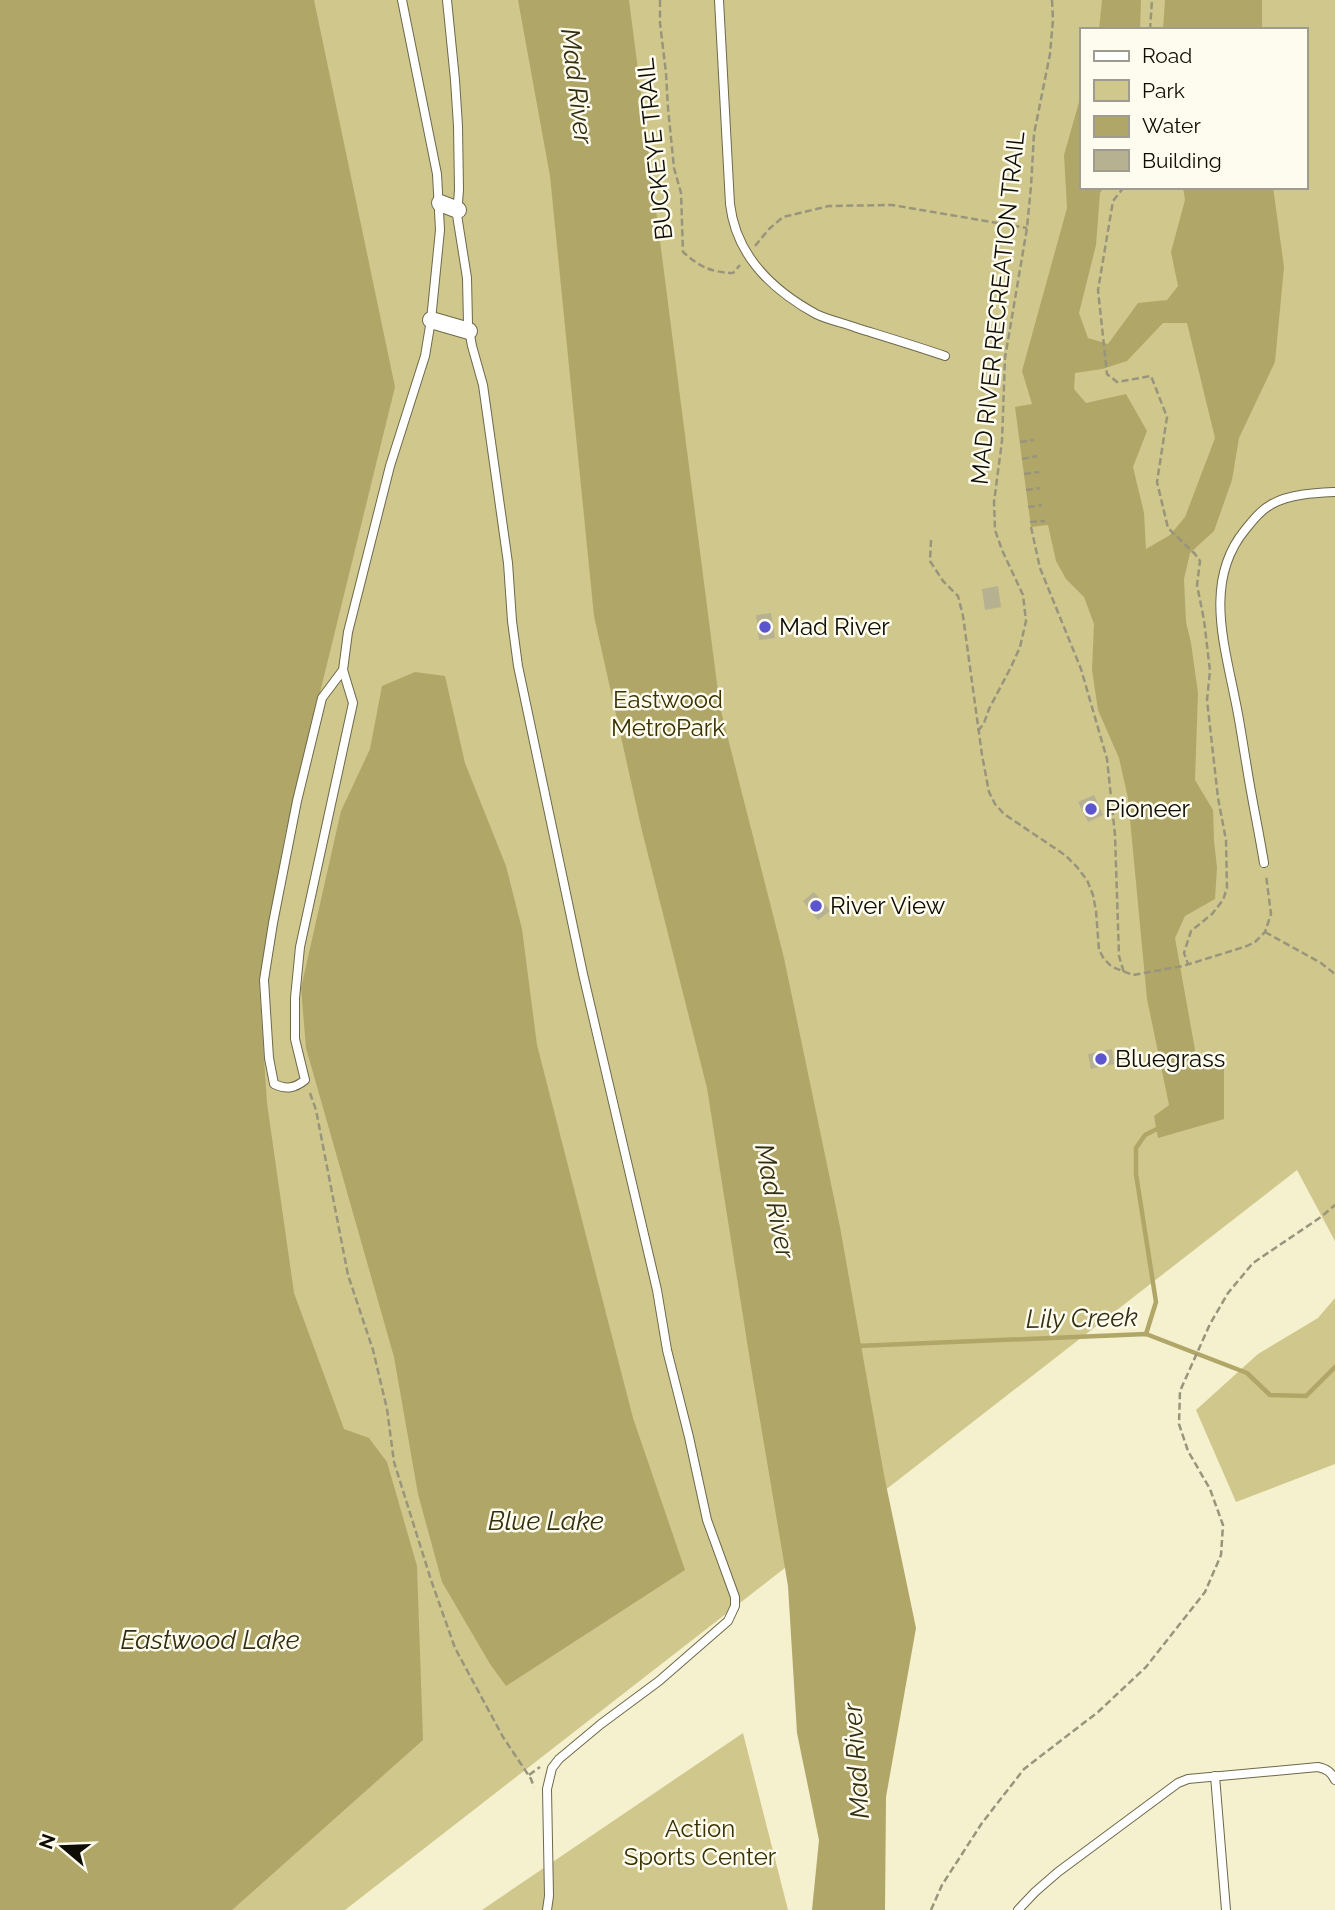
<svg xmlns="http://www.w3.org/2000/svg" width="1335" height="1910" viewBox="0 0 1335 1910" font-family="Raleway,sans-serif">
	<rect width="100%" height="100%" fill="#f5f0cd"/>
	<g fill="#d0c78d" fill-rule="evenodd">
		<path d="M0,0h1335v1241l-38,-71 -952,740h-345zM1081,30h224v157h-224z"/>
		<path d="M1335,1298v166l-99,38 -40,-92 62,-56 60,-36z"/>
		<path d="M743,1733l45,177h-306z"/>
	</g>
	<g fill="#b0a668" fill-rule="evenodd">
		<path d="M0,0h314l81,387 -110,448 -26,146 8,122 27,190 50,136 25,9 18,24 30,104 6,174 -191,170h-232z"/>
		<path d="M518,0h111l91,707 64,251 56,269 44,248 32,153 -30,169 -1,113h-73l7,-70 -22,-107 -9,-147 -37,-219 -44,-279 -65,-257 -48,-215 -44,-440z"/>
		<path d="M1102,0h39l-1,30h-41z"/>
		<path d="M1165,0h97v30h-99z"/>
		<path d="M1081,95v92h23l-4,6 -4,52 -17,68 9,25 20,6 30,-41 29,-3 11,-14 -7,-34 14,-52 -2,-13h90l11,80 -9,95 -36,76 -7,42 -18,51 -24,22 -6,26 2,43 5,21 7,50 -3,87 18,30 1,31 3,27 -2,31 -30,17 -10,22 22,123 27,8v50l-66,19 -4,-22 15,-11 -22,-106 -19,-201 -9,-40 -21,-48 -6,-40 2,-46 -10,-27 -18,-18 -10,-18 -8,-36 -17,2 -16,-120 17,-3 -10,-33 45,-163 -3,-53zM1163,323h24l28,115 -30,79 -15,18 -24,14 -2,-36 -11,-46 14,-36 -21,-37 -40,9 -12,-14 1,-16 27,-4 25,-8z"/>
		<path d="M415,672l30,4 20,87 41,103 16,63 15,116 96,373 52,152 -179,116 -16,-22 -48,-82 -24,-88 -24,-137 -88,-309 -5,-60 40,-177 29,-62 12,-63z"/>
	</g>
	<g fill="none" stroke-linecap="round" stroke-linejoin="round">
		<g stroke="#b0a668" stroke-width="4.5">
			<path d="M1146,1334l10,-32 -20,-128v-26l9,-13 16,-8"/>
			<path d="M857,1346l289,-12 101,39 23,22 36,1 29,-29"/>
		</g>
	</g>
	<g fill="#b6b191">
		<path d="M998,586l3,21 -16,3 -3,-21z"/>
		<path d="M771,613l4,25 -16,2 -3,-25z"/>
		<path d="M1094,795l9,20 -15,7 -10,-20z"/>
		<path d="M814,892l16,19 -12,9 -15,-19z"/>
		<path d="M1112,1049l2,15 -23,5 -3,-15z"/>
	</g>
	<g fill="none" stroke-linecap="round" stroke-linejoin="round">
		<g stroke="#6d694b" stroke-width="10">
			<g id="lane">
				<path d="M447,0l8,80 3,46 1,64 -2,25 10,63 1,46 4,22 11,39 25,178 4,58 6,45 65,308 74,316 10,60 22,87 18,83 28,77v9l-7,15 -69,60 -58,43 -42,35 -7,9 -5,21 2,107 -2,14"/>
				<path d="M719,0l11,204c6,52 42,86 86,110 12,6 28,9 41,14 29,9 59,18 88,28"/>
				<path d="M343,670l-21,28 -25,103 -24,122 -9,57 5,78 5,26c13,6 21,4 31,-4l-10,-41v-41l5,-51 53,-244 -10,-33 5,-38 42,-166 35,-110 6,-36 9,-90 -3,-56 -35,-174"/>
				<path d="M1264,863c-5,-31 -12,-63 -17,-95 -4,-23 -7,-46 -12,-69 -11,-56 -31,-119 10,-169 8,-10 16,-20 27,-26 18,-10 43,-11 63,-12"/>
				<path d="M1215,1776l11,134"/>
				<path d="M1018,1910l17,-18 23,-20 120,-89 10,-4 130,-12c9,2 13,5 17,13"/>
			</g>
		</g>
		<g stroke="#6d694b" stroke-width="18">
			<g id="street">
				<path d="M440,203l18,7"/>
				<path d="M431,320l38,11"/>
			</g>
		</g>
		<g stroke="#99957c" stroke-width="2.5" stroke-dasharray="7 3.5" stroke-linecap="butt">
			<path d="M660,0v23l6,50 2,35 6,60 7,25 2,59c17,15 27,20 50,21l7,-8"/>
			<path d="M1150,30l2,-30"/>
			<path d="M1124,187l-11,14 -15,89 9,84 10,8 34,-6 16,41 -10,65 11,46 27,26 5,7 -3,24 7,35 6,51 -3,29 11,98 8,42 1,48 -4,12 -11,14 -21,17 -7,22 4,11"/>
			<path d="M755,246l14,-17 14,-12 46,-11 63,-1 135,23"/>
			<path d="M1020,442l14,-2"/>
			<path d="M1022,459l15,-3"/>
			<path d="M1024,474l15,-2"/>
			<path d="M1026,490l14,-2"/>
			<path d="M1028,507l14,-2"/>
			<path d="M1030,522l15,-1"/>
			<path d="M1031,527l9,41 41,101 26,90 8,76 4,121 5,17"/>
			<path d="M931,540l-1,21 13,20 15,15 5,20 19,139 7,37 6,12 9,10 61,41 12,12 10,13 6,15 3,16 3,39 5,9 8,8 21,8 50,-9 64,-20 8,-4 10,-10 6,-18 -5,-39"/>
			<path d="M978,731l6,-8 5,-14 22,-42 9,-20 6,-26 -3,-26 -21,-45 -7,-20 -1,-28 8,-61 3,-83 22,-130 4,-42 3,-52 16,-80 3,-34 -1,-20"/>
			<path d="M1265,932l56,31 14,11"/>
			<path d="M310,1093l6,17 32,165 25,75 14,59 7,53 37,118 24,68 48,89 28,42 3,8"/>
			<path d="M529,1775l11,-8"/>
			<path d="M931,1910l11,-25 40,-62 42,-54 74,-57 48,-45 59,-75 16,-37 2,-30 -13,-36 -22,-38 -9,-27 1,-33 30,-67 18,-31 25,-30 68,-46 14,-12"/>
		</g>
		<use href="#lane" stroke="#fff" stroke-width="8"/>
		<use href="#street" stroke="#fff" stroke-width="16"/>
	</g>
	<g fill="#5c56ce" stroke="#fefcee" stroke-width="2.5">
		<circle cx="765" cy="627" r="7"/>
		<circle cx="1091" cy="809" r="7"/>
		<circle cx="816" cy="906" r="7"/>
		<circle cx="1101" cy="1059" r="7"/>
	</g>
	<g text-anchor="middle" stroke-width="5" stroke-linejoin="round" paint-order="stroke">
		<g font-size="24" fill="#0e0c03" stroke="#fefcee">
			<text transform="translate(655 149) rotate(-96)" y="8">BUCKEYE TRAIL</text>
			<text transform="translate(998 308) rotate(-84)" y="8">MAD RIVER RECREATION TRAIL</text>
		</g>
		<g font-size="24" fill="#0e0c03" stroke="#fefcee" text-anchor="start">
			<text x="779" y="635">Mad River</text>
			<text x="1105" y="817">Pioneer</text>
			<text x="830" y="914">River View</text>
			<text x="1115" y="1067">Bluegrass</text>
		</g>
		<g font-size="24" fill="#393100" stroke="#fefcee">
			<text x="668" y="708">Eastwood<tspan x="668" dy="28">MetroPark</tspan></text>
			<text x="700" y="1837">Action<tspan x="700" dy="28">Sports Center</tspan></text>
		</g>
		<g font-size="26" font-style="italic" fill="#332e12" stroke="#fefcee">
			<text transform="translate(577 86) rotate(83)" y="9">Mad River</text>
			<text transform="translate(775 1201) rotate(79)" y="9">Mad River</text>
			<text transform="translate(1082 1318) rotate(-1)" y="9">Lily Creek</text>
			<text x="546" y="1530">Blue Lake</text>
			<text x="210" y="1649">Eastwood Lake</text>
			<text transform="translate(856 1761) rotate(-94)" y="9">Mad River</text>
		</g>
	</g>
	<rect x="1080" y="28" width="228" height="161" fill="#fefcee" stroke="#9e9c90" stroke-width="2"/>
	<rect x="1094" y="51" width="35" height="10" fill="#ffffff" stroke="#9e9c90" stroke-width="2"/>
	<text x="1142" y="63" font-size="21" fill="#0e0c03">Road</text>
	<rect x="1094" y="80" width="35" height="21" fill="#d0c78d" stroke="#9e9c90" stroke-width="2"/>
	<text x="1142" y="98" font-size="21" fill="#0e0c03">Park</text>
	<rect x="1094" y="116" width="35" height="21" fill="#b0a668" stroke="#9e9c90" stroke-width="2"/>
	<text x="1142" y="133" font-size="21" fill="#0e0c03">Water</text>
	<rect x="1094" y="150" width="35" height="21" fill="#b6b191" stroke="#9e9c90" stroke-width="2"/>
	<text x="1142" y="168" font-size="21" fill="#0e0c03">Building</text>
	<g transform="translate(63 1847) rotate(289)" stroke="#fefcee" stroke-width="5" paint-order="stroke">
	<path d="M0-5L12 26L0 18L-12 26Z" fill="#0e0c03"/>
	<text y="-10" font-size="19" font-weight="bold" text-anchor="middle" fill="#0e0c03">N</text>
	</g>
</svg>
